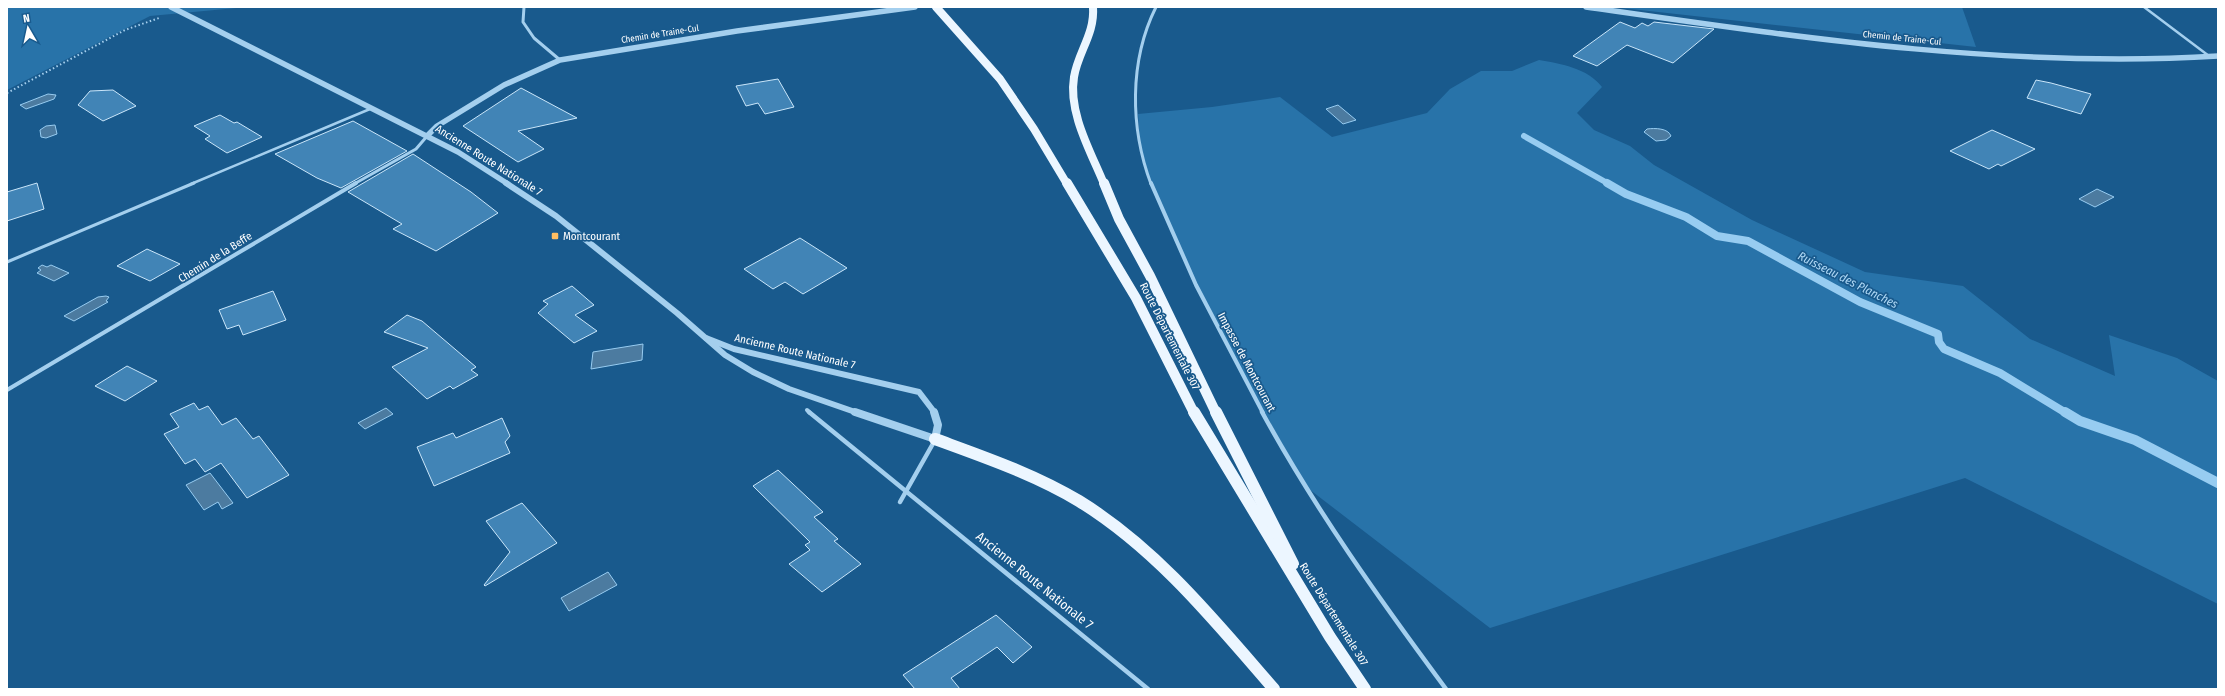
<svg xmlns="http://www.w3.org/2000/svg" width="2225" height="696" viewBox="0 0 2225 696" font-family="'Fira Sans Condensed',sans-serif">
	<rect width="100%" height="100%" fill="#195a8d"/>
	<g fill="#2873a9">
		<path d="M7,7h240l-97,9 -143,74z"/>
		<path d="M1613,7h349l14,40z"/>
		<path d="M1539,60c23,4 48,8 63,27l-25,26 17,17 36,16 24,19 98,55 113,52 98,14 67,53 85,37 -6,-41 68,23 41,23v223l-253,-126 -475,150 -185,-142 -110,-202 -46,-104 -9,-34 -2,-32 74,-7 68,-10 52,40 95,-24 23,-24 31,-18h31z"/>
	</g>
	<g fill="#4c7ba0" stroke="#97ccf1">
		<path d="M48,94l8,1 -2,4 -28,10 -6,-4z"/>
		<path d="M1338,105l18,15 -13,4 -17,-15z"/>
		<path d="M55,125l2,9 -11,4 -5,-1 -1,-7 6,-4z"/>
		<path d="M1647,129c8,-1 21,-1 24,7l-5,4 -10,1 -12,-9z"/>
		<path d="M2097,189l17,8 -19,10 -16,-8z"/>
		<path d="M42,265l5,2 4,-2 18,8 -15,8 -17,-8 4,-3 -3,-2z"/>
		<path d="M106,296l3,1 -3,4 2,1 -34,19 -10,-5 34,-19z"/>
		<path d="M643,344l-1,16 -51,9 2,-17z"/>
		<path d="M386,408l7,6 -28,15 -7,-6z"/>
		<path d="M210,473l23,30 -11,6 -4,-7 -14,8 -18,-25z"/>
		<path d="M608,572l9,13 -48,26 -8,-13z"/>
	</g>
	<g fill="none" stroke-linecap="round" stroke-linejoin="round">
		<path stroke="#97ccf1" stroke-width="6" d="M1524,136l85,48"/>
		<path stroke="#97ccf1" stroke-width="8" d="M1607,183l19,11 60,23 31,19 31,5 112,61 78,32 1,8 5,7 56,24 66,40"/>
		<path stroke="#97ccf1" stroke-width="10" d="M2065,412l15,9 55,19 83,43"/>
	</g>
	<g fill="#4184b6" stroke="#cae6fa">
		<path d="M1620,22l15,6 7,-5 6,3 6,-4 60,7 -41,34 -46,-18 -30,21 -24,-10z"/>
		<path d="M778,79l16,28 -29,7 -7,-11 -12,3 -10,-20z"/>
		<path d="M2036,80l15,3 40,11 -10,20 -54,-16z"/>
		<path d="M521,88l56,30 -59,13 26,18 -26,13 -55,-36z"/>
		<path d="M113,90l23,16 -33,15 -25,-16 12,-14z"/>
		<path d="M220,115l14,8 3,-1 25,15 -35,16 -22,-14 5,-3 -16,-10z"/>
		<path d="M353,121l54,30 -66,37 -24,-10 -42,-24z"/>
		<path d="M1992,130l43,19 -34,17 -3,-2 -9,5 -39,-18z"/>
		<path d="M413,154l58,38 27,21 -62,38 -43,-22 9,-5 -54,-32z"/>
		<path d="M37,183l7,26 -37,12v-29z"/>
		<path d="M800,238l47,30 -44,26 -18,-12 -12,7 -29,-20z"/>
		<path d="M147,249l33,15 -30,17 -33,-15z"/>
		<path d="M572,286l22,19 -19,10 22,16 -23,12 -36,-30 10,-9 -5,-3z"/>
		<path d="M273,291l13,29 -43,15 -4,-10 -12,4 -8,-19z"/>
		<path d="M407,315l15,6 54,46 -5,3 7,5 -25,14 -3,-3 -23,13 -35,-32 36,-19 -44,-16z"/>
		<path d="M127,366l30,15 -32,20 -30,-15z"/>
		<path d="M194,403l5,7 9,-4 14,19 14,-7 17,21 6,-3 30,39 -42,23 -26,-35 -16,9 -10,-13 -10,5 -21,-30 15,-7 -9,-13z"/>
		<path d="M502,418l8,18 -5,6 5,11 -76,33 -17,-39 36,-14 3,5z"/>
		<path d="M778,470l45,42 -9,5 24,22 -4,2 27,23 -39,28 -33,-28 21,-14 -5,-5 5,-3 -57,-56z"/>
		<path d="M522,503l35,40 -72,43 -1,-1 26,-33 -24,-31z"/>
		<path d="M996,615l36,32 -19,16 -16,-16 -46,31 9,11h-45l-12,-14z"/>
	</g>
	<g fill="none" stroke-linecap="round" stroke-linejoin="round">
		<path stroke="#a4cfee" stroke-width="2" stroke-dasharray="1.5 2.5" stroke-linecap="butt" d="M7,93l118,-63 34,-12"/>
		<g stroke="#a4cfee" stroke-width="2.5">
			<path d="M2144,7l65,49"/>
			<path d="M191,184l179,-75"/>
		</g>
		<path stroke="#a4cfee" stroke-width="3" d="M7,262l187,-79"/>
		<g stroke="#a4cfee" stroke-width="3">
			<path d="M524,7l-1,15 11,16 26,22"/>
			<path d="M354,184l62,-35 12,-14"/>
			<path d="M1151,184c-21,-56 -22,-123 5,-177"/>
		</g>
		<g stroke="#a4cfee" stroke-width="4">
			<path d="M1151,183l45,102 67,128"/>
			<path d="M7,390l349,-207"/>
			<path d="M807,410l3,3"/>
		</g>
		<g stroke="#a4cfee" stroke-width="4.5">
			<path d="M809,412l339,277"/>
			<path d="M1262,412c53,97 118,188 184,277"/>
			<path d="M900,502l35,-62"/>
		</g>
		<g stroke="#a4cfee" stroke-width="5.5">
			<path d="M171,7l287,145 50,32"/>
			<path d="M1586,7c210,30 420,62 632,49"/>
			<path d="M428,135l9,-9 67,-41 56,-25 177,-29 178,-24"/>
		</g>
		<g stroke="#a4cfee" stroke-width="6">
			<path d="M506,183l50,33 121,97 48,42 28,17 36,17 69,24"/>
			<path d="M706,338l28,11 185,43 16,21"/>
		</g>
		<path stroke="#a4cfee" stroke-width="8" d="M855,412l80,27 3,-14 -4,-13"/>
		<g stroke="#ecf6ff" stroke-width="8">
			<path d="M936,7l64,72 34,50 33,55"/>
			<path d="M1093,7c2,27 -15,45 -19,70 -6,36 17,75 30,107"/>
		</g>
		<g stroke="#ecf6ff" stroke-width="10">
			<path d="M1067,183l69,115 58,115"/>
			<path d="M1104,183l15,36 31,57 66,137"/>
		</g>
		<g stroke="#ecf6ff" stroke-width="12">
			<path d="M1194,412l136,225 35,52"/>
			<path d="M1216,412l77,152"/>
			<path d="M935,439c49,18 99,35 144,62 78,48 136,120 195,188"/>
		</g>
	</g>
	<rect fill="#ffbe62" stroke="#195a8d" stroke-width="1.5" x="551" y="232" width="8" height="8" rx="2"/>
	<g text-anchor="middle" stroke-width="3.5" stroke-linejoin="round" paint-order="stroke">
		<g font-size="9" fill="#fff" stroke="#195a8d">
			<text transform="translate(660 34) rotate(-9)" y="3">Chemin de Traine-Cul</text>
			<text transform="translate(1902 38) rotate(6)" y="3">Chemin de Traine-Cul</text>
		</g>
		<g font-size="11" fill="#fff" stroke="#195a8d">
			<text transform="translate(489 160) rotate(32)" y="4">Ancienne Route Nationale 7</text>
			<text transform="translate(215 257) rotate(-32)" y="4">Chemin de la Beffe</text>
			<text transform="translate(1170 336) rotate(63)" y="4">Route Départementale 307</text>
			<text transform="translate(795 351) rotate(13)" y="4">Ancienne Route Nationale 7</text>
			<text transform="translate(1247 362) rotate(62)" y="4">Impasse de Montcourant</text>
			<text transform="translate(1334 614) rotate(58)" y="4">Route Départementale 307</text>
		</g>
		<g font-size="11" fill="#fff" stroke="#195a8d" text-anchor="start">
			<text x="563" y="240">Montcourant</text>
		</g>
		<g font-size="12" font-style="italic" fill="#b0d9f6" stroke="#195a8d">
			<text transform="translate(1848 280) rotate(27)" y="4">Ruisseau des Planches</text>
		</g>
		<g font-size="13" fill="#fff" stroke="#195a8d">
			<text transform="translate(1035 580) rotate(39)" y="5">Ancienne Route Nationale 7</text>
		</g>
	</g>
	<rect width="2225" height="696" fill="none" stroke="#ffffff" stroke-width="16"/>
	<g transform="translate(28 28) rotate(351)" stroke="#195a8d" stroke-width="3" paint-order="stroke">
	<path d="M0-3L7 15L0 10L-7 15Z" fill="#ffffff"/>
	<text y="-6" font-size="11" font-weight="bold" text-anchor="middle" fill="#ffffff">N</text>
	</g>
</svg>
